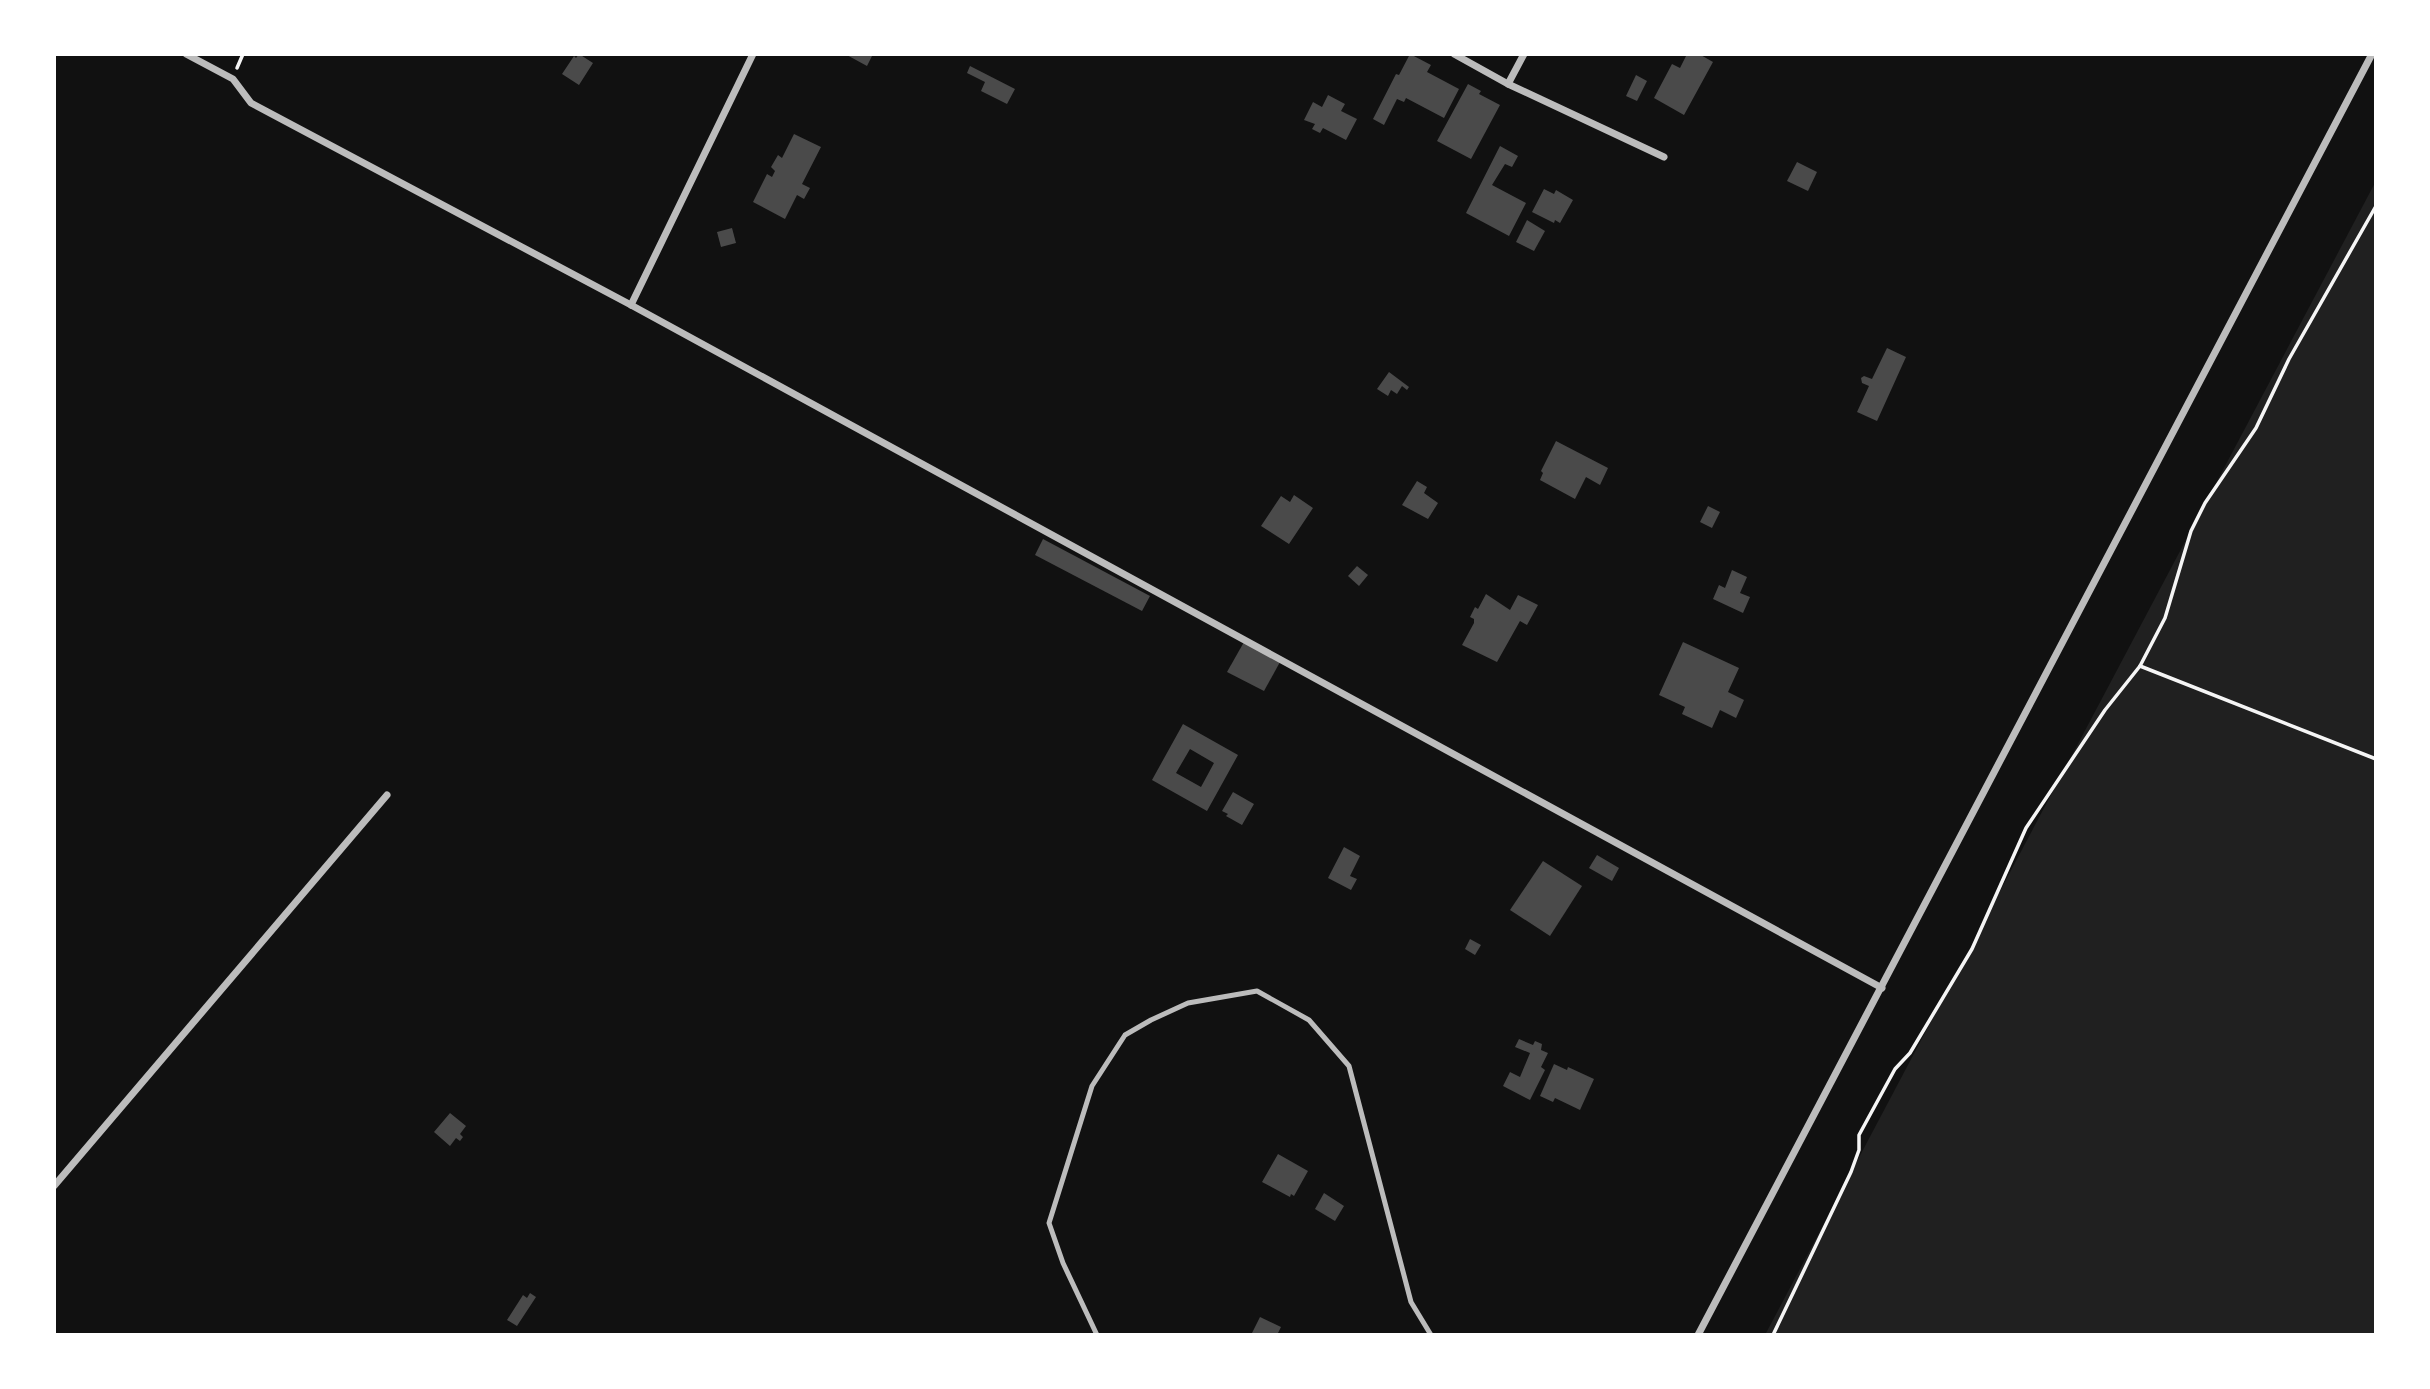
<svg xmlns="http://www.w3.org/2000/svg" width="2430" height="1389" viewBox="0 0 2430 1389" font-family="Rubik,sans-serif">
	<rect width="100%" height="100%" fill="#111"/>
	<path fill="#202020" d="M2376,181v1154h-611z"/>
	<g fill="#4a4a4a" fill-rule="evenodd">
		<path d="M579,54l14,9 -14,22 -17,-11 12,-18 2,2z"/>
		<path d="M845,54h28l-6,12z"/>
		<path d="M1410,54l21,11 -4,7 32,17 -15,29 -38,-20 -2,4 -7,-3 -13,26 -11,-6 23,-45 3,1z"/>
		<path d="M1687,54h12l14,8 -29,53 -30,-17 18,-34 8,4z"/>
		<path d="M970,66l45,23 -8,15 -26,-13 4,-9 -18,-9z"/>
		<path d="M1636,75l11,6 -10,20 -11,-5z"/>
		<path d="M1468,84l13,7 -2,3 21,11 -29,54 -34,-18z"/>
		<path d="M1328,95l17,9 -4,7 16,8 -11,21 -23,-12 -3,5 -8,-4 3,-5 -11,-4 9,-18 9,5z"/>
		<path d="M794,134l27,13 -19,37 8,4 -6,11 -7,-4 -12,24 -32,-17 14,-28 5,3 3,-6 -4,-4 7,-12 4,3z"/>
		<path d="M1500,146l18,10 -6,11 -7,-3 -13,21 34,18 -17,33 -43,-23z"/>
		<path d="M1797,162l20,10 -9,19 -21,-10z"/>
		<path d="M1544,189l10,5 2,-4 17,10 -13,23 -5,-3 -1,3 -22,-11z"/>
		<path d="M1527,220l18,11 -11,20 -18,-9z"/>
		<path d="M732,228l4,15 -15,4 -4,-15z"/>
		<path d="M1887,348l19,9 -29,64 -20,-9 12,-26 -7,-3 -1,-5 3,-2 8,3z"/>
		<path d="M1389,372l20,15 -2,3 -5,-4 -5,8 -6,-4 -3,6 -11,-7z"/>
		<path d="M1556,441l52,27 -8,17 -14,-8 -11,22 -35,-19 3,-7 -2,-2z"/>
		<path d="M1417,481l10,6 -3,6 14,10 -10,16 -26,-14z"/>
		<path d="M1294,495l19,13 -24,36 -28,-18 20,-30 9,6z"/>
		<path d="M1708,506l12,6 -8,16 -12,-6z"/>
		<path d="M1043,539l107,57 -8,15 -107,-56z"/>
		<path d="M1357,566l11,9 -9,11 -11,-10z"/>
		<path d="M1732,570l15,7 -7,16 10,4 -7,16 -30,-14 6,-14 6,3z"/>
		<path d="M1486,594l24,16 8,-15 20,10 -11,20 -7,-4 -23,41 -35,-17 12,-22v-4l-4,-2 5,-10 3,2z"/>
		<path d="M1244,642l36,20 -16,29 -37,-19z"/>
		<path d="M1683,642l56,26 -11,24 16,8 -8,18 -16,-8 -8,18 -30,-14 3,-7 -26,-12z"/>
		<path d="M1183,724l55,31 -31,56 -55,-31zM1190,749l24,14 -13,24 -25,-14z"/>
		<path d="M1233,792l21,12 -12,21 -16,-9 2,-2 -6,-3z"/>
		<path d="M1344,847l16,9 -10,20 7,3 -6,11 -23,-12z"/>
		<path d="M1597,855l22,13 -7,13 -23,-13z"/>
		<path d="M1543,861l39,25 -32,50 -40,-26z"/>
		<path d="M1470,939l11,6 -6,10 -10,-6z"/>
		<path d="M1519,1039l14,6 2,-4 7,3 -1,6 7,3 -7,14 4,3 -15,30 -27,-14 7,-14 10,5 10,-24 -15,-6z"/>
		<path d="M1554,1064l13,6 1,-3 26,12 -14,31 -25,-12 -2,4 -13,-6z"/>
		<path d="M450,1113l16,13 -6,8 3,3 -3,4 -4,-3 -6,8 -16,-14z"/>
		<path d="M1278,1154l30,17 -14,25 -3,-2 -1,3 -28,-15z"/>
		<path d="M1324,1193l20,13 -9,15 -20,-12z"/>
		<path d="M530,1293l6,4 -19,29 -10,-6 16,-25 4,3z"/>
		<path d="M1260,1317l21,10 -3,6 4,2h-31z"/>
	</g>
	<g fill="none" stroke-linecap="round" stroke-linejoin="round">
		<g stroke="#f5f5f5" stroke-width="3.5">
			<path d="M237,68l6,-14"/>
			<path d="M2140,666l236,93"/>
			<path d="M1773,1335l78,-163 8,-22v-15l36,-66 15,-16 62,-104 54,-121 79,-118 35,-44 25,-48 26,-87 14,-28 51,-75 33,-69 87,-153"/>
		</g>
		<path stroke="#bcbcbc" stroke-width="5" d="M1097,1335l-34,-72 -14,-40 43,-137 33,-51 26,-15 37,-17 69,-12 52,29 40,46 62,236 20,33"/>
		<g stroke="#bcbcbc" stroke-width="7">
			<path d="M186,54l47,25 18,24 380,202 1251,683"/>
			<path d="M1454,54l54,30 156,73"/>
			<path d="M1508,84l16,-30"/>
			<path d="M631,305l122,-251"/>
			<path d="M54,1186l333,-391"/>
			<path d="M1698,1335l674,-1281"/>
		</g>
	</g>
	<rect width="2430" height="1389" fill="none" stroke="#ffffff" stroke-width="112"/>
</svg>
